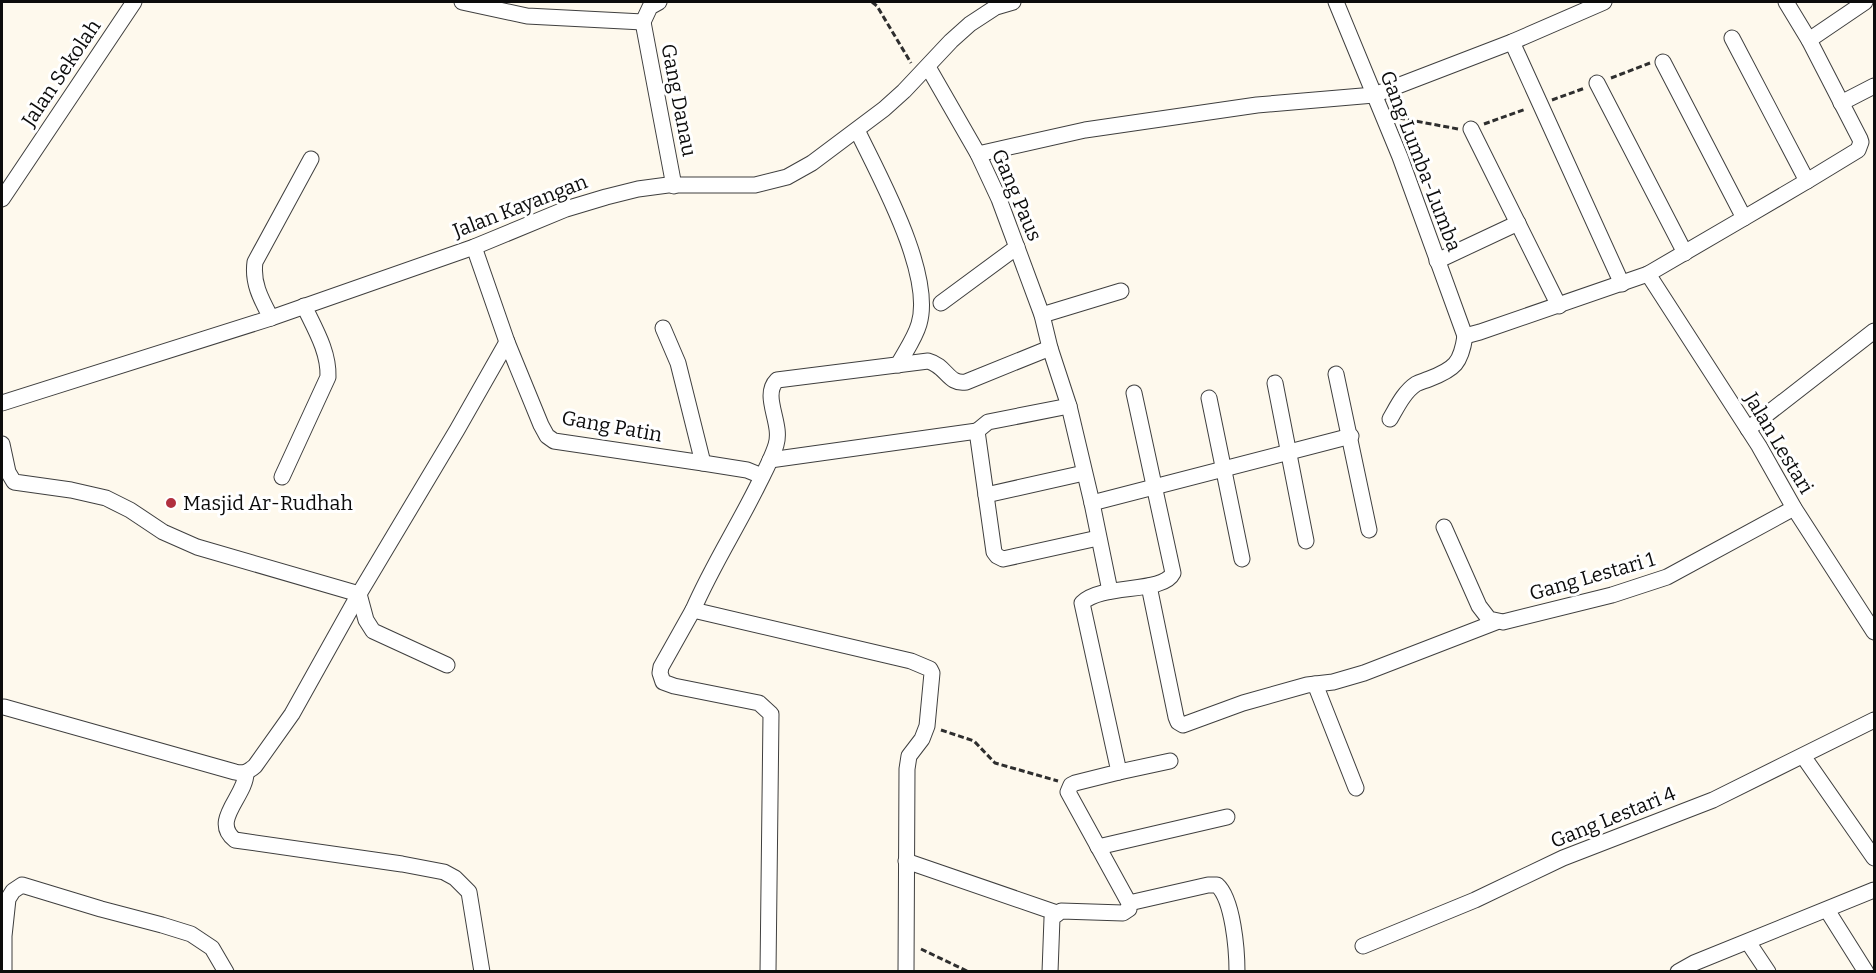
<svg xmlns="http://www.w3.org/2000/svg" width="1876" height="973" viewBox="0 0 1876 973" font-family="Bitter,serif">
	<rect width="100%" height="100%" fill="#fef9ed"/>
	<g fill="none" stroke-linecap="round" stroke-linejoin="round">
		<g stroke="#3f3f3f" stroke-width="17">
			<g id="minor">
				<path d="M462,2l65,14 116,6"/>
				<path d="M1336,2l64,155 65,179"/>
				<path d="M643,22l31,164"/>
				<path d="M643,22l7,-15 9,-5"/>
				<path d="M1732,38l75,143 51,-31 3,-8 -1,-3 -51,-99 -23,-38"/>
				<path d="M1809,40l56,-38"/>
				<path d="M1512,42l110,242"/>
				<path d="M928,67l50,87 21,45 43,116 8,33 19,58 23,97 18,88"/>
				<path d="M1597,83l88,170"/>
				<path d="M1841,103l33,-17"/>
				<path d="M1471,129l88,177"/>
				<path d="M857,130c22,46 77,144 62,194 -4,14 -14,28 -21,41"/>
				<path d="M978,154l107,-24 172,-25 117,-10 138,-53 92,-40"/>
				<path d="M2,199l132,-197"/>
				<path d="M1744,218l63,-37"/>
				<path d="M474,247l33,95 34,83 6,11 7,5 149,22 44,7 15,6"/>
				<path d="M1437,261l81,-38"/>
				<path d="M1648,274l111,172 35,62 80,124"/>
				<path d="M941,303l76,-56"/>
				<path d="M1042,315l79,-24"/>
				<path d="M271,318c-10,-19 -19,-35 -16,-56l56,-103"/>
				<path d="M663,328l15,35 25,100"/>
				<path d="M1465,336l15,-4 168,-58 96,-56 -81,-156"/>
				<path d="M1336,374l33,156"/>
				<path d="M1275,383l31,158"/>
				<path d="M1209,398l33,161"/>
				<path d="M2,403l269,-85 203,-71 92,-38 40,-12 32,-8 30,-4h87l32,-8 25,-14 72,-54 20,-18 47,-50 19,-17 26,-17 17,-5"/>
				<path d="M1069,406l-81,16 -11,9 17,121 3,4 6,3 95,-21"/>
				<path d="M1390,419c7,-12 14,-27 26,-35 4,-2 8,-3 13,-5 26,-10 32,-16 36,-43"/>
				<path d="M1748,429l126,-98"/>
				<path d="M2,444l6,28 6,10 57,8 35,8 24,12 33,22 34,15 162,47 7,26 7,11 74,34"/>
				<path d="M770,460l207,-29"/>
				<path d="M282,477l46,-100c1,-25 -13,-48 -24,-71"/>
				<path d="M986,495l98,-22"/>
				<path d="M1092,503l259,-67"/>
				<path d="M1444,527l35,79 10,13 14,3 109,-27 55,-18 127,-69"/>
				<path d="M1149,586l27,131 2,5 5,3 60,-22 64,-18 26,-3 31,-9 132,-51"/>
				<path d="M693,610l-32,57 -1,6 3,9 11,4 85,17 12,11 -3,258"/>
				<path d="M1315,684l41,104"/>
				<path d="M4,707l231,65c9,2 13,0 20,-6l37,-52 67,-120 98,-164 50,-88"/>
				<path d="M1803,756l71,102"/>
				<path d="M1119,772l51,-11"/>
				<path d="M246,773c0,23 -36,48 -11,67l167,24 42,8 11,6 14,14 13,80"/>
				<path d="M1098,847l129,-30"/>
				<path d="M906,861l151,52"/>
				<path d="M1129,903l79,-18h9c16,14 20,65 20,87"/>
				<path d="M1827,910l39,62"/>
				<path d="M1748,942l20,30"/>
				<path d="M1363,946l112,-46 88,-42 150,-58 161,-80"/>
				<path d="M4,972v-36l4,-37 5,-8 9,-6 79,24 61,16 29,9 21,14 14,24"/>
				<path d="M906,972l1,-203 2,-13 13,-17 5,-13 5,-53 -2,-4 -19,-8 -218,-51c19,-44 45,-84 66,-127 6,-12 13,-25 17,-38 7,-22 -15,-49 1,-65l151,-19c19,5 20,24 38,21l84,-34"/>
				<path d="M1050,972l2,-54 9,-7 62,2 6,-4v-6l-61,-111 3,-7 4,-2 44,-11 -37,-169c20,-20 81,-9 91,-30l-39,-180"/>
				<path d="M1678,972l16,-9 180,-73"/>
			</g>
		</g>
		<g stroke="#2e2e2e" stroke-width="3" stroke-dasharray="6 3" stroke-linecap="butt">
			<path d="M872,2l5,4 34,57"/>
			<path d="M1611,78l39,-15"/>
			<path d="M1552,100l33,-12"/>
			<path d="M1399,118l59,11"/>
			<path d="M1484,124l42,-15"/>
			<path d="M941,730l33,11 21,22 63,18"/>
			<path d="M921,949l48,23"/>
		</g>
		<use href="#minor" stroke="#fff" stroke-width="15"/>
	</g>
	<circle fill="#b1303f" stroke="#fff" stroke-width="2" cx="171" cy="503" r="6"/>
	<g text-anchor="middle" stroke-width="6" stroke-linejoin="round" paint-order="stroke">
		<g font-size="20" fill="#0c0c0c" stroke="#fff">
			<text transform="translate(61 73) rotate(-56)" y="7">Jalan Sekolah</text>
			<text transform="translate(679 100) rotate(79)" y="7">Gang Danau</text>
			<text transform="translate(1421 161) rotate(69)" y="7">Gang Lumba-Lumba</text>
			<text transform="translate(1017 195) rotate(67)" y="7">Gang Paus</text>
			<text transform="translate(520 206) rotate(-21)" y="7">Jalan Kayangan</text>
			<text transform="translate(612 426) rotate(10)" y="7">Gang Patin</text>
			<text transform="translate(1779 443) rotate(59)" y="7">Jalan Lestari</text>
			<text transform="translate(1592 576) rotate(-16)" y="7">Gang Lestari 1</text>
			<text transform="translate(1613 817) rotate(-22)" y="7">Gang Lestari 4</text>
		</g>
		<g font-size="20" fill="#0c0c0c" stroke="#fff" text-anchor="start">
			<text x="183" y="510">Masjid Ar-Rudhah</text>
		</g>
	</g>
	<rect width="1876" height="973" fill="none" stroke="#0c0c0c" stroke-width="6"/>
</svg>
